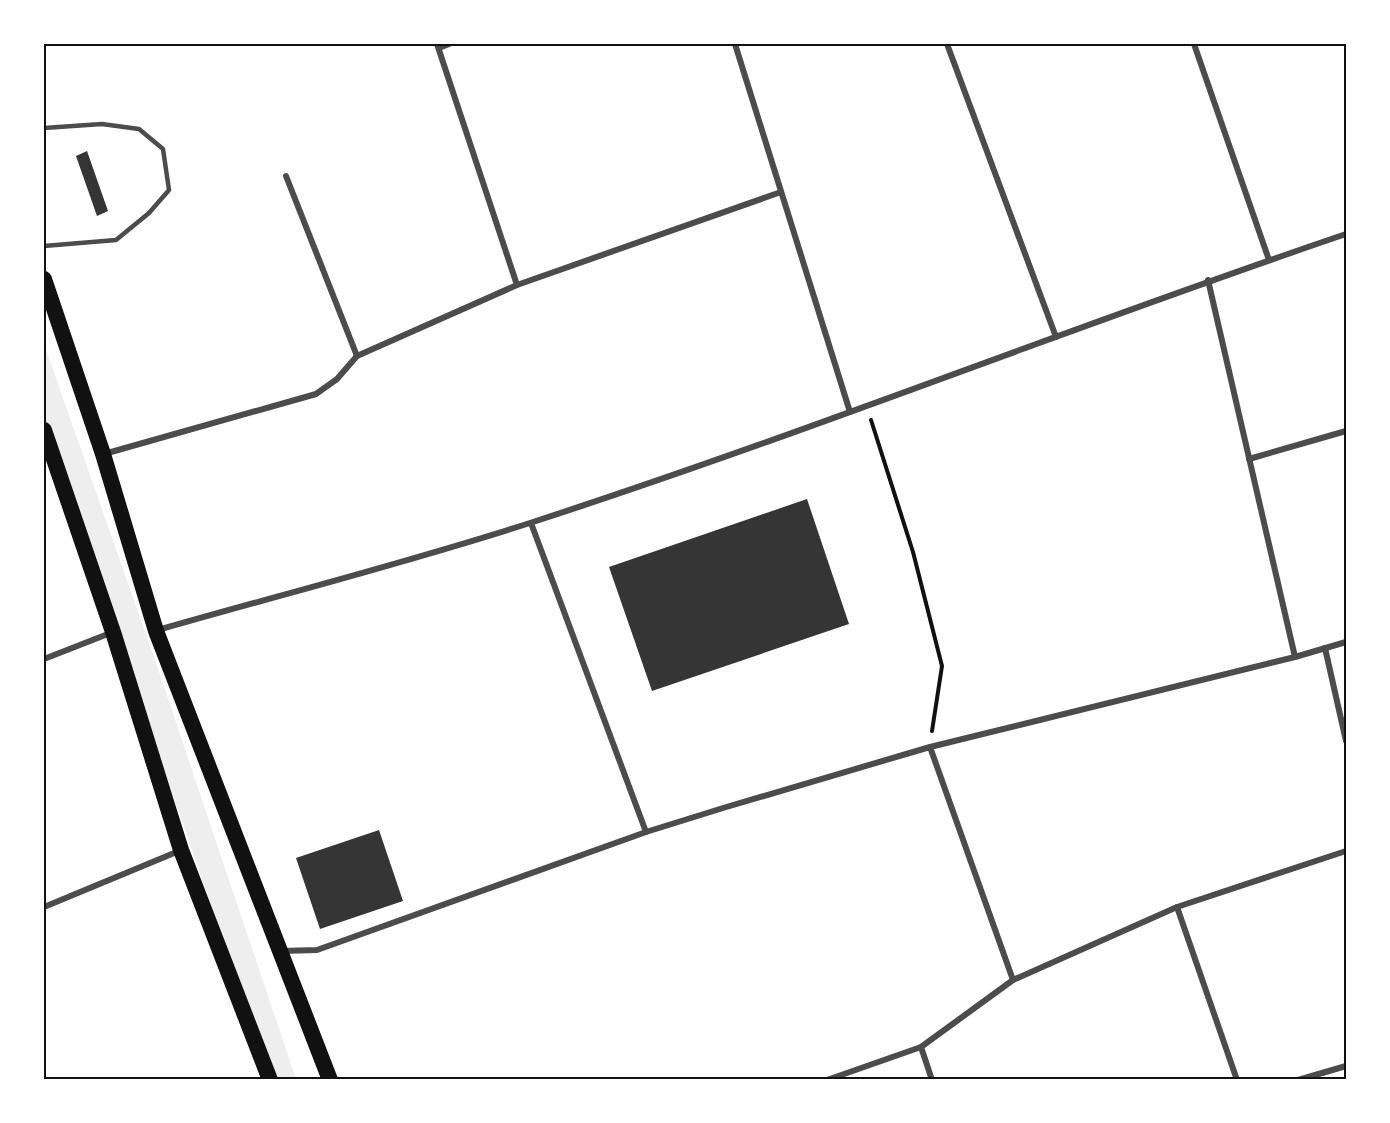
<svg xmlns="http://www.w3.org/2000/svg" width="1390" height="1123" viewBox="0 0 1390 1123" font-family="Quicksand,sans-serif">
	<rect width="100%" height="100%" fill="#fff"/>
	<path fill="#eee" d="M44,344l113,322 139,413h-25l-227,-657z"/>
	<g fill="#353535">
		<path d="M87,151l21,60 -11,5 -21,-60z"/>
		<path d="M807,499l42,125 -197,67 -43,-124z"/>
		<path d="M379,830l24,71 -83,28 -24,-71z"/>
	</g>
	<g fill="none" stroke-linecap="round" stroke-linejoin="round">
		<path stroke="#111" stroke-width="4" d="M871,420l42,132 29,114 -10,65"/>
		<path stroke="#4c4c4c" stroke-width="4.5" d="M44,128l58,-4 37,5 24,20 6,41 -20,23 -33,27 -72,6"/>
		<g stroke="#4c4c4c" stroke-width="6">
			<path d="M437,44l80,241"/>
			<path d="M735,44l115,368"/>
			<path d="M947,44l109,293"/>
			<path d="M1194,44l75,216"/>
			<path d="M439,48l10,-4"/>
			<path d="M286,176l71,180"/>
			<path d="M1208,280l87,377"/>
			<path d="M104,454l212,-60 21,-15 20,-23 160,-71 264,-93"/>
			<path d="M1249,459l97,-28"/>
			<path d="M531,523l115,309"/>
			<path d="M158,630c125,-36 252,-68 375,-108 274,-89 541,-196 813,-288"/>
			<path d="M1325,648l21,93"/>
			<path d="M44,659l69,-27"/>
			<path d="M930,747l83,233"/>
			<path d="M44,907l135,-56"/>
			<path d="M1177,907l60,173"/>
			<path d="M281,951l36,-1 329,-118 77,-24 207,-61 365,-90 51,-15"/>
			<path d="M921,1047l11,33"/>
			<path d="M827,1080l94,-33 92,-67 164,-73 169,-56"/>
			<path d="M1298,1080l48,-14"/>
		</g>
		<g stroke="#111" stroke-width="16">
			<path d="M44,279l59,175 53,177 174,449"/>
			<path d="M44,430l69,202 68,218 89,230"/>
		</g>
	</g>
	<rect width="1390" height="1123" fill="none" stroke="#ffffff" stroke-width="90"/>
	<rect x="45" y="45" width="1300" height="1033" fill="none" stroke="#111" stroke-width="2"/>
</svg>
